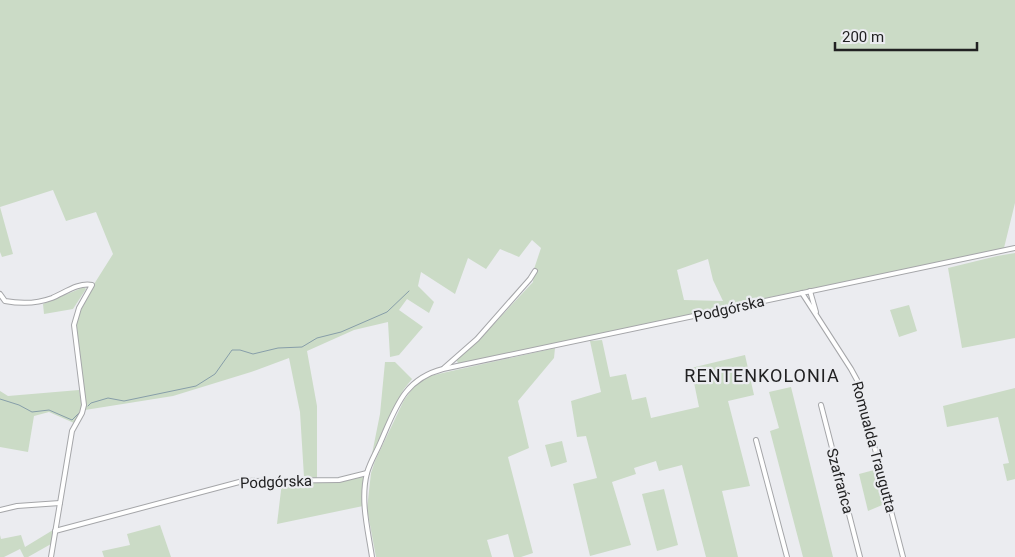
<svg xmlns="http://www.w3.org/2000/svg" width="1015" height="557" viewBox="0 0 1015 557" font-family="Roboto,sans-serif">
	<rect width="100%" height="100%" fill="#ebecf0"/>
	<g fill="#cbdbc6" fill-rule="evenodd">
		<path d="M0,0h1015v203l-11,45 -58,13 -220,45 -74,18 -193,41 -3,-6 22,-18 55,-59 1,-13 7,-21 -9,-8 -13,17 -19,-8 -14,20 -18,-11 -13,36 -34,-22 -3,14 16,16 -5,11 -22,-14 -8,11 24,17 -24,28 -9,2 -2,-35 -34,8 -47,21 10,55v72l-13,-1 -4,-65 -11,-54 -38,14 -78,24 -88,14 -10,-87 4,-15 34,-54 -17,-42 -30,9 -13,-31 -53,17 13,47 -11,3 -2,-5zM708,259l5,21 10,21 -39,-1 -7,-30z"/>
		<path d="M1015,253v85l-53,10 -14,-80 49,-12z"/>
		<path d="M84,287l2,2 -13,20 -29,5 -1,-10z"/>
		<path d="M909,305l8,26 -18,6 -9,-27z"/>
		<path d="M602,340l8,37 16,-3 6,26 14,-3 5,21 48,-11 -8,-39 54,-13 9,40 -26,6 22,85 -28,5 16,66h-32l-24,-92 -23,6 -3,-10 -22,7 2,6 -24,8 19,63 -41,11 -17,-72 24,-6 -11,-42 -9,1 -6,-36 30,-9 -11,-51z"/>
		<path d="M555,348l-1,10 -36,43 11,47 -21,9 25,96 -12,4h-7l-6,-23 -21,6 5,17h-116l-9,-48 4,-36 4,-12 29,-61 12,-16 14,-8 17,-4z"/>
		<path d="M385,362h10l17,17 -8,10 -32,65 8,-40z"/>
		<path d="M791,387l42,170h-30l-33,-126 9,-3 -10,-36z"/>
		<path d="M1015,388v91l-8,2 -4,-17 6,-1 -11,-46 -51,10 -4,-21z"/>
		<path d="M79,390l3,16 -8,17 -25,-11 -15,4 -6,36 -28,-5v-56l8,5z"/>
		<path d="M562,441l5,21 -16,5 -6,-22z"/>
		<path d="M878,469l9,34 -19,8 -9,-37z"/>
		<path d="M360,476l5,1 -2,29 -86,18 5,-42 59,-1z"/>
		<path d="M664,489l14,56 -21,6 -15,-57z"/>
		<path d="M160,525l11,32h-67l-2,-6 28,-6 -3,-11z"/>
		<path d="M53,530l-2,14 -23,13h-4l-4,-8 -16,8h-4v-22l1,4 20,-4 4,12z"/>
	</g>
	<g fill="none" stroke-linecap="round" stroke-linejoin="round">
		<g stroke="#879ea9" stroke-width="1">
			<path d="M0,399l19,6 13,7 17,-2 23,10 7,-7"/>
			<path d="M88,406l3,-3 17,-5 16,3 72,-15 19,-12 17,-24h8l13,4 25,-6 24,-1 15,-9 24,-6 46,-20 22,-21"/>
		</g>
		<g stroke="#a5a6a9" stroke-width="6">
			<g id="street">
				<path d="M810,291l6,21"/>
				<path d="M802,293l49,76 6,11 46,177"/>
				<path d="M0,294l5,7c16,3 31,3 47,-3 12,-5 27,-16 40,-13l-13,23 -5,17 10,80 -2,8 -10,18 -21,126"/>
				<path d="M444,368l33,-29 53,-60 5,-8"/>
				<path d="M821,405l39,152"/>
				<path d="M756,440l31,117"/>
				<path d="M0,510l17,-4 43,-3"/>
				<path d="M55,531l188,-50 96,-1 28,-7"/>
				<path d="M372,557c-4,-27 -12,-57 -5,-84 3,-11 10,-22 14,-32 15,-34 23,-62 62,-72l572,-121"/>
			</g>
		</g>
		<use href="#street" stroke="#fff" stroke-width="4"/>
	</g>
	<g text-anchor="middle" stroke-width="4.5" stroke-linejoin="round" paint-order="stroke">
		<g font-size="15" fill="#212122" stroke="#ebecf0">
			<text transform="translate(729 309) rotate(-13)" y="5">Podgórska</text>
			<text transform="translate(874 447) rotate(75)" y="5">Romualda Traugutta</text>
			<text transform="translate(840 481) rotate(75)" y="5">Szafrańca</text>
			<text transform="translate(276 482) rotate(-2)" y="5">Podgórska</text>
		</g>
		<g font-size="18" letter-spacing="1" fill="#212122" stroke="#ebecf0">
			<text x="762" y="382">RENTENKOLONIA</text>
		</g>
	</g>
	<path d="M835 42v8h142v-8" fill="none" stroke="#212122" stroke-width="2.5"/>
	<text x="842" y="42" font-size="15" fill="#212122" stroke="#ebecf0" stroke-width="4" paint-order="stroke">200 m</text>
</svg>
